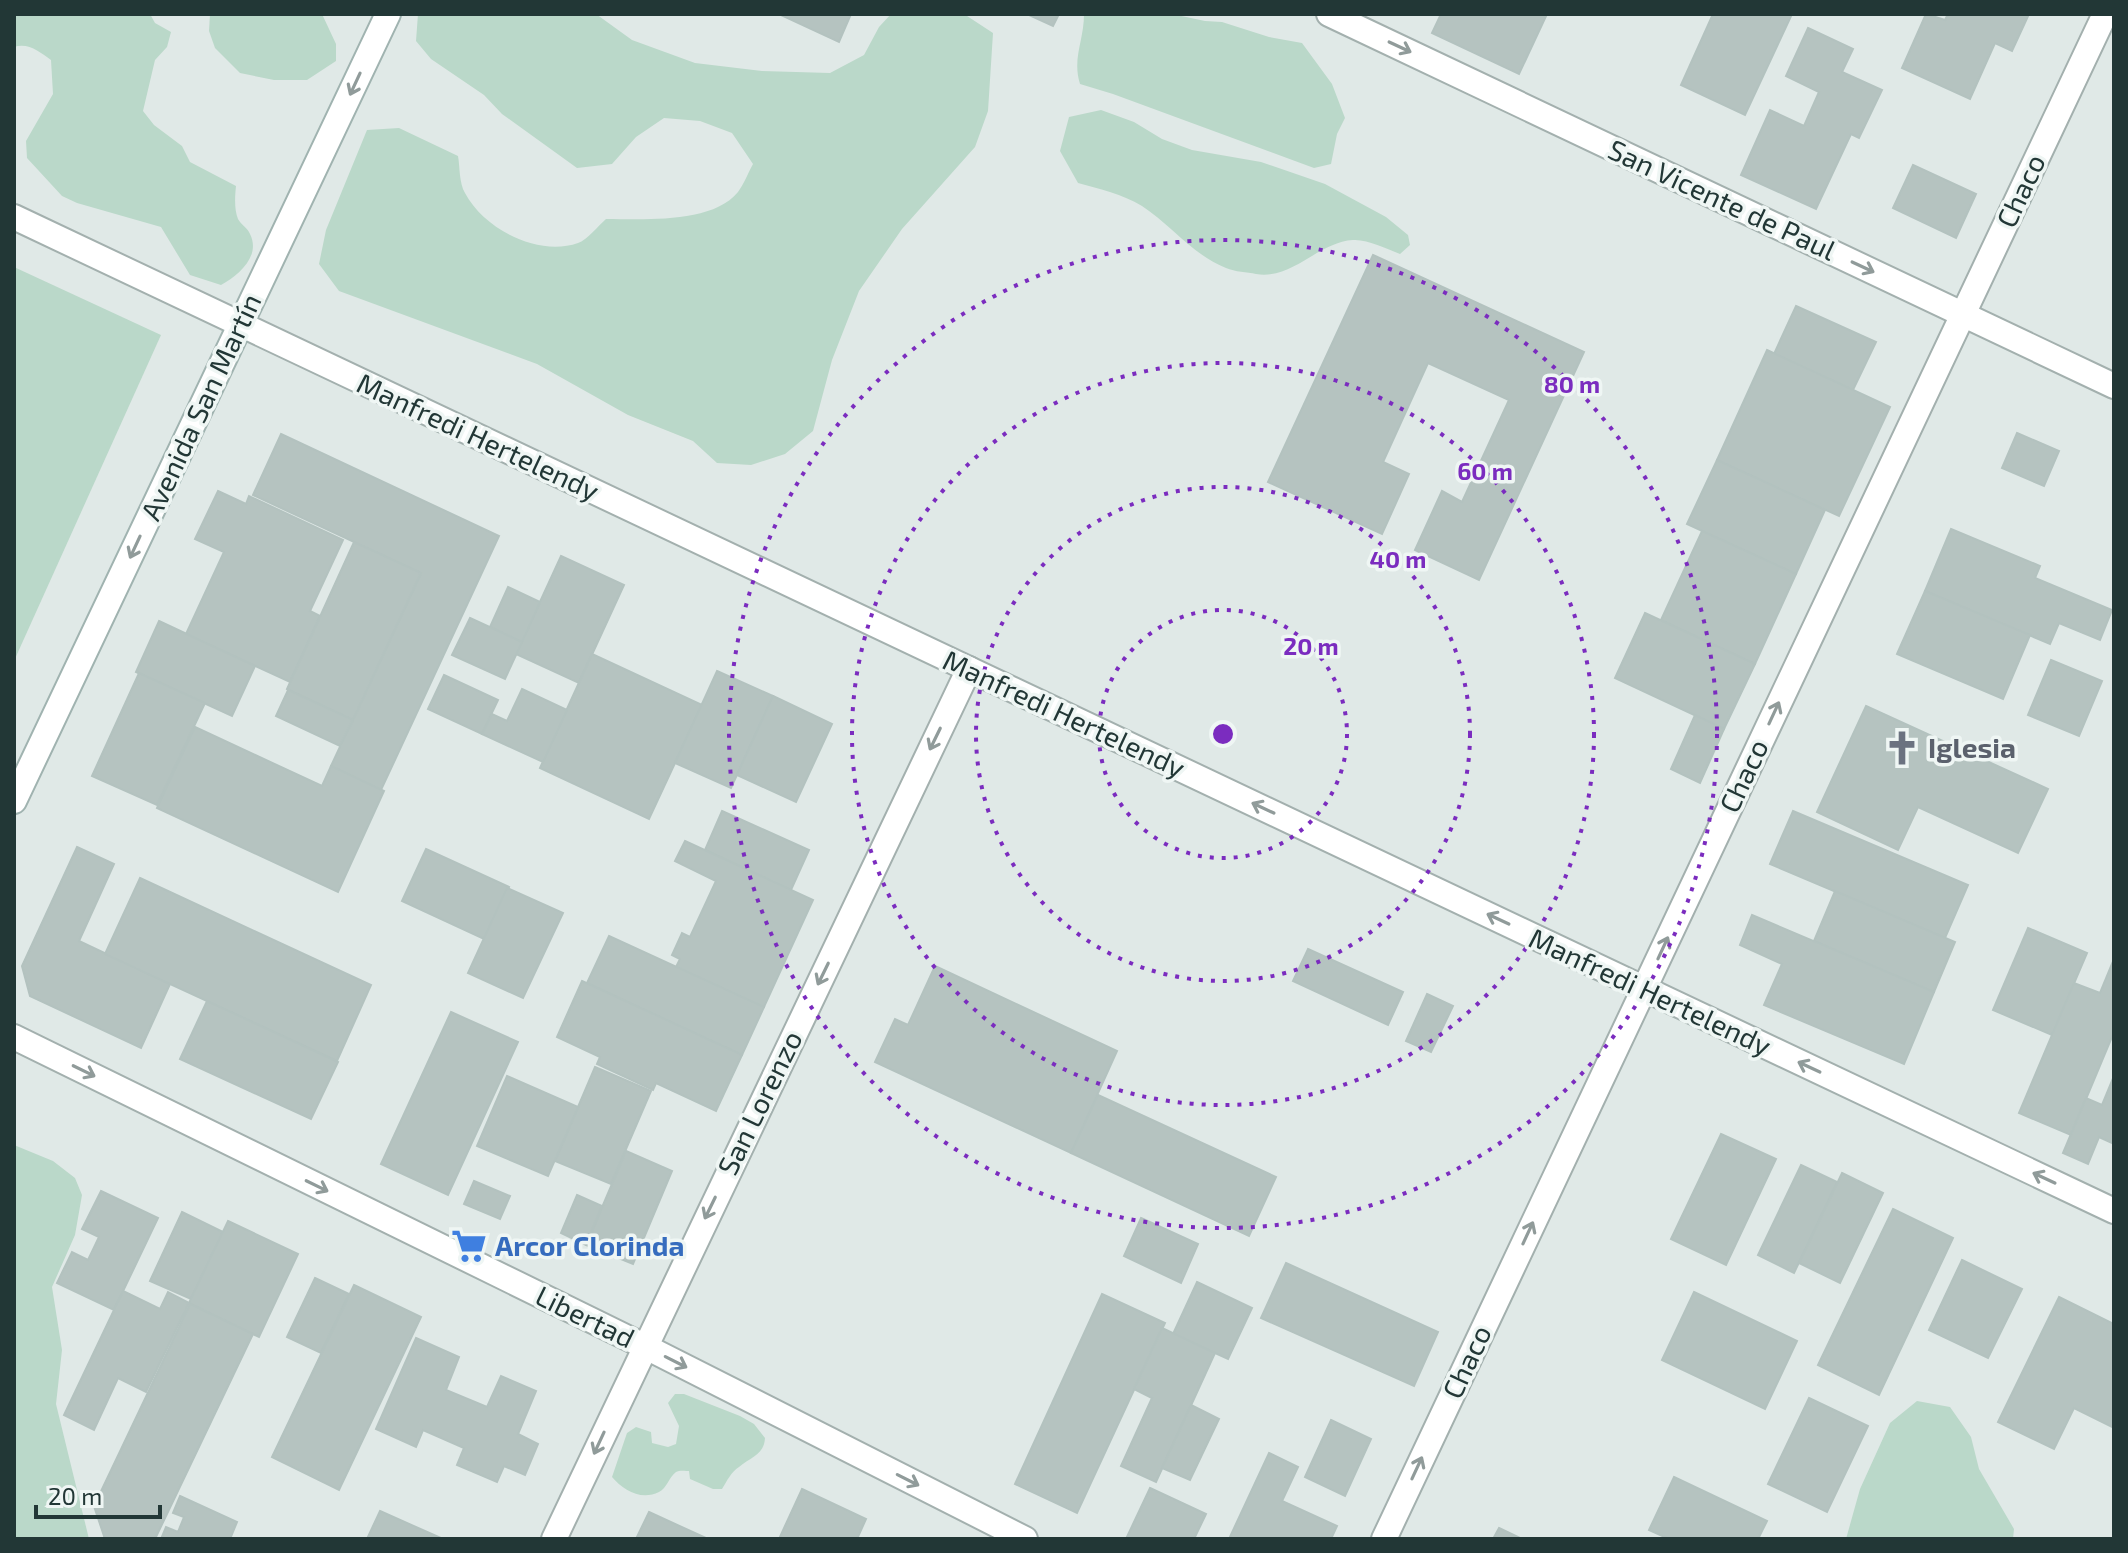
<svg xmlns="http://www.w3.org/2000/svg" width="2128" height="1553" viewBox="0 0 2128 1553" font-family="'Exo 2',sans-serif">
	<rect width="100%" height="100%" fill="#e0e9e7"/>
	<g fill="#bad8c9">
		<path d="M14,14h136l5,9 16,9 -4,15 -12,13 -12,51 11,14 28,21 8,16 46,24c-1,10 -2,23 2,33 3,6 10,9 12,15 11,22 -11,41 -29,51l-31,-10 -29,-48 -84,-24 -15,-7 -35,-38 -1,-17 27,-47 -2,-34c-11,-8 -23,-18 -37,-13z"/>
		<path d="M210,14h112l14,30v17l-29,19h-33l-34,-7 -25,-25 -6,-17z"/>
		<path d="M418,14h178l36,26 63,23 67,8 68,2 34,-18 15,-28 12,-13h73l29,19 -5,78 -13,36 -73,82 -43,62 -27,69 -19,71 -28,23 -34,11 -34,-2 -24,-22 -65,-26 -91,-51 -198,-73 -20,-27 7,-34 41,-100 32,-2 59,28c2,11 1,27 7,37 19,36 73,64 113,50 9,-3 20,-17 28,-24 37,0 106,5 132,-27 6,-8 10,-19 15,-28l-21,-31 -32,-12 -36,-3 -28,19 -24,27 -35,4 -75,-54 -18,-19 -53,-36 -15,-18z"/>
		<path d="M1084,14h88l33,7 17,1 47,15 33,6 30,41 13,34 -8,16 -6,30 -17,4 -201,-74 -33,-10c-8,-26 4,-43 4,-70z"/>
		<path d="M1101,110l33,12 28,17 30,11 69,12 64,22 61,33 22,18 2,10 -10,9c-13,-5 -33,-15 -47,-14 -35,2 -60,40 -97,34 -9,-2 -21,-2 -30,-6 -33,-13 -55,-43 -84,-62 -20,-12 -42,-17 -64,-23l-18,-32 9,-34z"/>
		<path d="M14,267l147,68 -147,326z"/>
		<path d="M14,1145l39,16 22,17 7,17 -7,40 -23,52 10,63 -6,54 33,135h-75z"/>
		<path d="M675,1394h9l56,22 14,8 11,14c-1,17 -14,19 -26,29 -8,5 -12,14 -17,22h-9l-23,-10 -1,-8c-3,0 -10,-1 -13,1 -7,5 -9,16 -17,20 -18,9 -36,-2 -47,-15l15,-44 9,-6 15,5 1,11 16,4 8,-3 3,-18 -11,-23z"/>
		<path d="M1917,1401l33,6 21,30 8,32 35,60 -1,10h-167l14,-50 30,-66z"/>
	</g>
	<g fill="#b5c3c0" stroke="#b3c2bf" stroke-width="2">
		<path d="M779,14h72l-12,28z"/>
		<path d="M1027,14h32l-6,12z"/>
		<path d="M1441,14h106l-28,60 -87,-41z"/>
		<path d="M1713,14h79l-47,101 -64,-30z"/>
		<path d="M1926,14l19,6 3,-6h81l-17,37 -17,-8 -25,56 -68,-31z"/>
		<path d="M1808,28l45,21 -11,23 40,18 -23,48 -8,-4 -35,75 -75,-34 29,-65 34,16 15,-34 -33,-16z"/>
		<path d="M1913,165l63,29 -20,44 -63,-30z"/>
		<path d="M1373,255l211,97 -105,228 -64,-30 27,-59 20,11 47,-102 -81,-37 -45,99 26,12 -27,60 -114,-52z"/>
		<path d="M1796,306l80,36 -23,48 -79,-36z"/>
		<path d="M1767,350l123,57 -51,109 -122,-56z"/>
		<path d="M2017,433l42,18 -15,35 -42,-18z"/>
		<path d="M281,434l218,102 -118,254 -50,-24 90,-193 -168,-78z"/>
		<path d="M1717,460l108,50 -29,64 -109,-50z"/>
		<path d="M218,491l28,13 3,-8 94,44 -33,71 10,5 -30,66 -104,-48 38,-82 -29,-13z"/>
		<path d="M1951,529l89,37 -5,12 77,32 -12,30 -41,-17 -9,21 -125,-53z"/>
		<path d="M1702,531l94,43 -41,90 -94,-44z"/>
		<path d="M354,542l67,31 -68,147 -66,-31z"/>
		<path d="M561,556l63,29 -45,98 -63,-29z"/>
		<path d="M508,587l32,15 -18,40 -32,-15z"/>
		<path d="M1925,591l105,44 -27,64 -106,-45z"/>
		<path d="M1645,613l110,51 -31,65 -109,-51z"/>
		<path d="M470,618l52,24 -17,37 -53,-24z"/>
		<path d="M159,621l96,45 -23,50 -96,-44z"/>
		<path d="M592,654l110,51 -53,114 -109,-51z"/>
		<path d="M2051,660l51,21 -23,55 -51,-21z"/>
		<path d="M717,671l56,25 -42,92 -56,-25z"/>
		<path d="M139,673l66,30 -48,102 -65,-29z"/>
		<path d="M444,675l54,25 -16,34 -54,-25z"/>
		<path d="M522,689l45,21 -24,52 -61,-28 10,-20 15,7z"/>
		<path d="M288,690l65,30 -13,26 -64,-30z"/>
		<path d="M773,696l59,28 -36,78 -59,-27z"/>
		<path d="M1866,706l182,83 -30,64 -100,-46 -20,43 -81,-38z"/>
		<path d="M1695,715l29,14 -24,54 -29,-14z"/>
		<path d="M195,727l127,59 9,-20 53,25 -46,101 -181,-84z"/>
		<path d="M722,811l87,39 -18,40 -86,-40z"/>
		<path d="M1793,811l175,74 -23,53 -175,-74z"/>
		<path d="M685,841l128,59 -49,107 -88,-40 4,-8 -8,-4 10,-22 8,4 26,-56 -41,-20z"/>
		<path d="M77,847l37,17 -35,77 91,43 -29,64 -111,-52 -8,-30z"/>
		<path d="M426,849l83,38 -25,52 -82,-38z"/>
		<path d="M140,878l231,107 -34,76 -232,-107z"/>
		<path d="M507,888l56,25 -40,85 -55,-25z"/>
		<path d="M1835,891l120,51 -21,50 -120,-51z"/>
		<path d="M1752,915l182,77 -30,72 -140,-59 18,-41 -42,-19z"/>
		<path d="M2028,928l59,25 -35,82 -59,-25z"/>
		<path d="M609,936l155,71 -22,48 -155,-72z"/>
		<path d="M1308,949l95,43 -15,33 -95,-44z"/>
		<path d="M2114,959v73l-43,103 -52,-22 55,-130 26,10z"/>
		<path d="M935,966l182,85 -46,102 -196,-91 20,-43 13,6z"/>
		<path d="M582,981l160,74 -26,56 -60,-28 -3,7 -56,-26 3,-7 -43,-20z"/>
		<path d="M1427,994l26,12 -22,46 -25,-11z"/>
		<path d="M207,1001l131,61 -27,57 -131,-60z"/>
		<path d="M451,1012l67,30 -70,153 -67,-31z"/>
		<path d="M595,1067l56,24 -40,93 -56,-23z"/>
		<path d="M507,1076l71,31 -30,69 -71,-30z"/>
		<path d="M2114,1076v68l-15,-7 -11,27 -25,-11 23,-55 16,7z"/>
		<path d="M1098,1095l178,82 -27,59 -178,-83z"/>
		<path d="M1721,1134l55,25 -50,106 -55,-26z"/>
		<path d="M626,1151l46,20 -39,93 -47,-19z"/>
		<path d="M1801,1165l36,17 -43,91 -36,-18z"/>
		<path d="M1842,1173l41,20 -43,90 -41,-20z"/>
		<path d="M474,1181l36,15 -10,23 -36,-15z"/>
		<path d="M101,1191l57,27 -44,92 -57,-27 15,-31 16,8 11,-23 -17,-8z"/>
		<path d="M577,1195l25,11 -16,39 -25,-12z"/>
		<path d="M1893,1209l60,29 -74,157 -61,-30z"/>
		<path d="M182,1212l41,20 -32,67 -41,-18z"/>
		<path d="M1141,1218l57,26 -17,39 -57,-27z"/>
		<path d="M228,1221l70,33 -39,83 -70,-34z"/>
		<path d="M1962,1260l60,29 -34,69 -59,-28z"/>
		<path d="M1286,1263l152,69 -24,54 -153,-68z"/>
		<path d="M315,1278l34,16 -28,59 -34,-16z"/>
		<path d="M1197,1282l55,26 -24,51 -55,-25z"/>
		<path d="M354,1285l67,32 -82,173 -67,-33z"/>
		<path d="M123,1291l37,18 8,-17 21,11 -43,89 -28,-14 -24,52 -30,-15z"/>
		<path d="M1694,1292l103,49 -32,68 -103,-49z"/>
		<path d="M1102,1294l63,29 -88,190 -62,-29z"/>
		<path d="M2059,1297l55,27v104l-40,-20 -20,41 -56,-27z"/>
		<path d="M190,1304l63,30 -98,205h-50l-11,-33z"/>
		<path d="M1162,1328l53,25 -59,129 -35,-16 31,-68 -18,-9z"/>
		<path d="M416,1338l43,19 -13,33 41,17 14,-31 35,15 -18,43 20,10 -13,31 -21,-9 -7,16 -40,-17 7,-17 -41,-18 -7,17 -40,-18z"/>
		<path d="M1809,1398l59,28 -41,86 -59,-28z"/>
		<path d="M1191,1405l28,14 -29,61 -28,-12z"/>
		<path d="M1331,1420l40,19 -26,57 -40,-19z"/>
		<path d="M1269,1453l29,14 -16,34 55,25 -6,13h-102z"/>
		<path d="M1674,1477l93,44 -9,18h-89l-20,-9z"/>
		<path d="M1150,1488l56,26 -12,25h-68z"/>
		<path d="M802,1489l64,30 -9,20h-78z"/>
		<path d="M180,1496l57,26 -7,17h-69l5,-12 12,5 6,-15 -11,-4z"/>
		<path d="M380,1511l63,28h-76z"/>
		<path d="M649,1512l59,27h-72z"/>
		<path d="M1499,1528l23,11h-29z"/>
	</g>
	<g fill="none" stroke-linecap="round" stroke-linejoin="round">
		<g stroke="#a3b0ae" stroke-width="28">
			<g id="minor">
				<path d="M1329,14l785,372"/>
				<path d="M14,217l2100,994"/>
				<path d="M14,1037l630,309 381,193"/>
				<path d="M554,1539l415,-870"/>
				<path d="M1384,1539l721,-1525"/>
			</g>
		</g>
		<g stroke="#a0b3b0" stroke-width="28">
			<path id="secondary" d="M14,801l374,-787"/>
		</g>
		<use href="#minor" stroke="#fff" stroke-width="24"/>
		<use href="#secondary" stroke="#fff" stroke-width="24"/>
	</g>
	<defs><path id="oneway-shaft" d="M-6 0H5M1.5-3L5.5 0L1.5 3" fill="none" stroke-width="1.6" stroke-linecap="round" stroke-linejoin="round" transform="scale(2)"/></defs>
	<g stroke="#909b9a">
		<use href="#oneway-shaft" transform="translate(1400 47) rotate(25)"/>
		<use href="#oneway-shaft" transform="translate(355 84) rotate(115)"/>
		<use href="#oneway-shaft" transform="translate(1863 267) rotate(25)"/>
		<use href="#oneway-shaft" transform="translate(135 547) rotate(115)"/>
		<use href="#oneway-shaft" transform="translate(1774 713) rotate(-65)"/>
		<use href="#oneway-shaft" transform="translate(935 739) rotate(116)"/>
		<use href="#oneway-shaft" transform="translate(1263 808) rotate(-155)"/>
		<use href="#oneway-shaft" transform="translate(1498 919) rotate(-155)"/>
		<use href="#oneway-shaft" transform="translate(1663 948) rotate(-65)"/>
		<use href="#oneway-shaft" transform="translate(823 974) rotate(116)"/>
		<use href="#oneway-shaft" transform="translate(1809 1067) rotate(-155)"/>
		<use href="#oneway-shaft" transform="translate(84 1071) rotate(26)"/>
		<use href="#oneway-shaft" transform="translate(2044 1178) rotate(-155)"/>
		<use href="#oneway-shaft" transform="translate(317 1186) rotate(26)"/>
		<use href="#oneway-shaft" transform="translate(710 1208) rotate(116)"/>
		<use href="#oneway-shaft" transform="translate(1528 1233) rotate(-65)"/>
		<use href="#oneway-shaft" transform="translate(676 1362) rotate(27)"/>
		<use href="#oneway-shaft" transform="translate(599 1443) rotate(115)"/>
		<use href="#oneway-shaft" transform="translate(1417 1468) rotate(-65)"/>
		<use href="#oneway-shaft" transform="translate(908 1480) rotate(27)"/>
	</g>
	<g fill="none" stroke="#7b2cbf" stroke-width="4" stroke-dasharray="4 8">
		<circle cx="1223" cy="734" r="124"/>
		<circle cx="1223" cy="734" r="247"/>
		<circle cx="1223" cy="734" r="371"/>
		<circle cx="1223" cy="734" r="494"/>
	</g>
	<defs>
		<g id="church-bare" transform="scale(2.76)"><path d="M-1.2-6h2.4v3.5h3.3v2.4h-3.3V6h-2.4V-.1h-3.3v-2.4h3.3Z" fill="#6b7280" stroke="#eff6f4" stroke-width="2.5" paint-order="stroke"/></g>
		<g id="supermarket-bare" transform="scale(2.76)"><path d="M-6-5.5h2.5l.6 2H6L4.5 2H-2.5L-4.4-4H-6ZM-1.5 3.2a1.3 1.3 0 1 0 .1 0ZM3 3.2a1.3 1.3 0 1 0 .1 0Z" fill="#3f7fe0" stroke="#eff6f4" stroke-width="2.5" paint-order="stroke"/></g>
	</defs>
	<g fill-rule="evenodd">
		<use href="#church-bare" x="1902" y="748"/>
		<use href="#supermarket-bare" x="469" y="1246"/>
	</g>
	<g text-anchor="middle" stroke-width="7" stroke-linejoin="round" paint-order="stroke">
		<g font-size="28" fill="#223736" stroke="#eff6f4">
			<text transform="translate(2021 191) rotate(-65)" y="10">Chaco</text>
			<text transform="translate(1722 200) rotate(25)" y="10">San Vicente de Paul</text>
			<text transform="translate(201 407) rotate(-65)" y="10">Avenida San Martín</text>
			<text transform="translate(478 437) rotate(25)" y="10">Manfredi Hertelendy</text>
			<text transform="translate(1064 714) rotate(25)" y="10">Manfredi Hertelendy</text>
			<text transform="translate(1744 776) rotate(-65)" y="10">Chaco</text>
			<text transform="translate(1650 992) rotate(25)" y="10">Manfredi Hertelendy</text>
			<text transform="translate(760 1103) rotate(-64)" y="10">San Lorenzo</text>
			<text transform="translate(585 1317) rotate(26)" y="10">Libertad</text>
			<text transform="translate(1467 1362) rotate(-65)" y="10">Chaco</text>
		</g>
		<g font-size="28" font-weight="bold" fill="#5b616d" stroke="#eff6f4" text-anchor="start">
			<text x="1928" y="758">Iglesia</text>
		</g>
		<g font-size="28" font-weight="bold" fill="#366cbe" stroke="#eff6f4" text-anchor="start">
			<text x="495" y="1256">Arcor Clorinda</text>
		</g>
	</g>
	<circle cx="1223" cy="734" r="12" fill="#7b2cbf" stroke="#eff6f4" stroke-width="4"/>
	<g font-size="24" text-anchor="middle" font-weight="bold" fill="#7b2cbf" stroke="#eff6f4" stroke-width="7" stroke-linejoin="round" paint-order="stroke">
		<text x="1572" y="393">80 m</text>
		<text x="1485" y="480">60 m</text>
		<text x="1398" y="568">40 m</text>
		<text x="1311" y="655">20 m</text>
	</g>
	<rect width="2128" height="1553" fill="none" stroke="#223736" stroke-width="32"/>
	<path d="M36 1505v12h124v-12" fill="none" stroke="#223736" stroke-width="4"/>
	<text x="48" y="1505" font-size="24" fill="#223736" stroke="#eff6f4" stroke-width="6" paint-order="stroke">20 m</text>
</svg>
